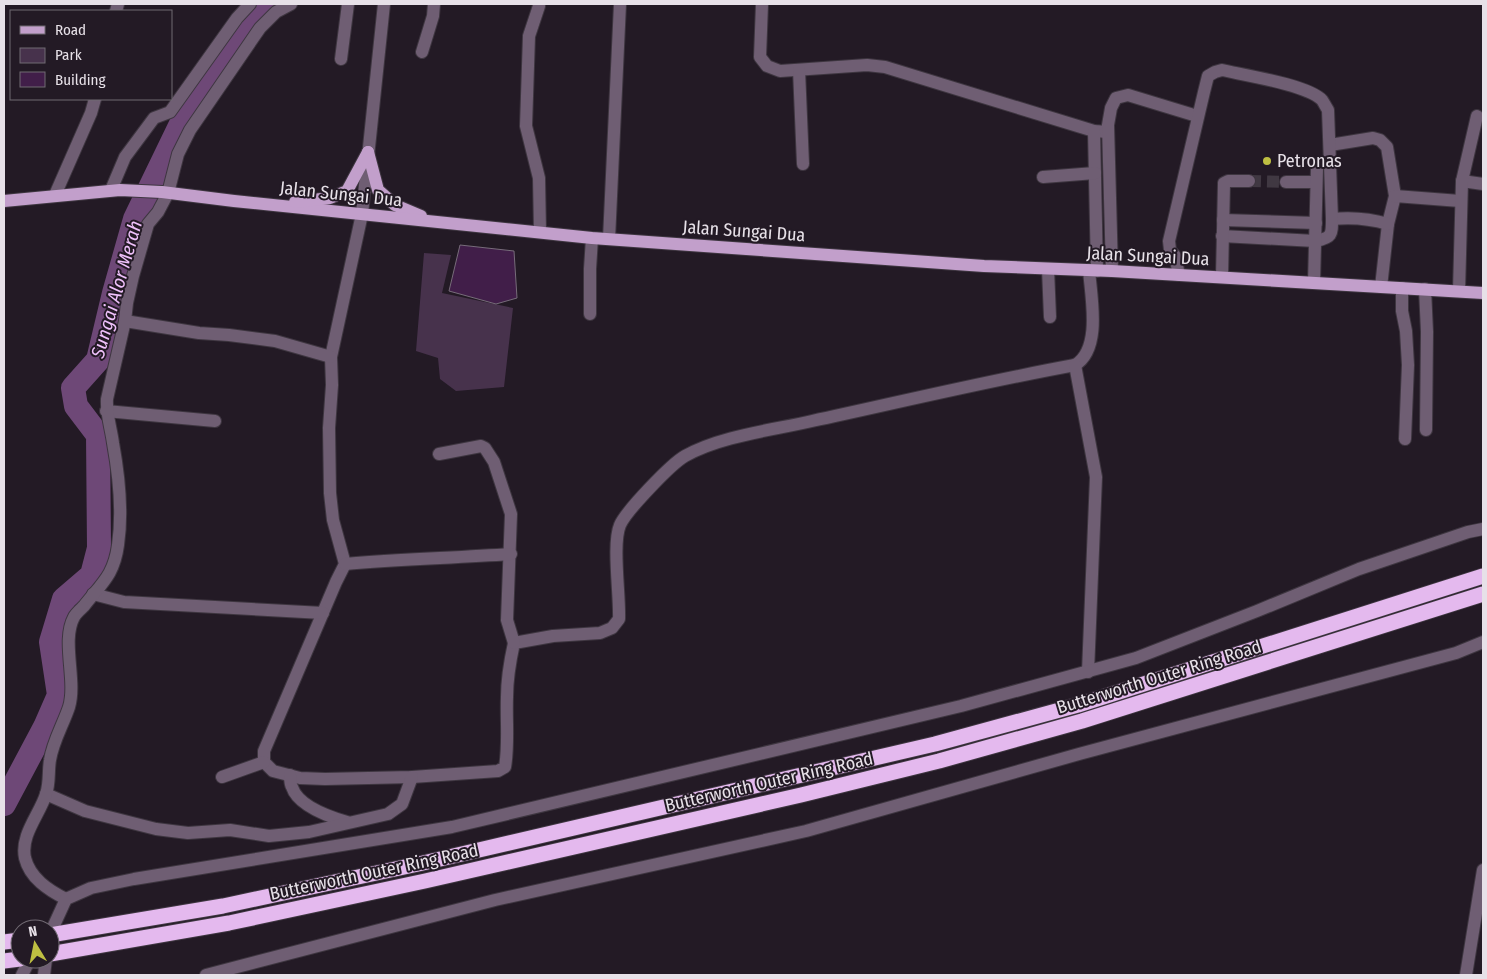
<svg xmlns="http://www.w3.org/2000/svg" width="1487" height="979" viewBox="0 0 1487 979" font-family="'Fira Sans Condensed',sans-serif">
	<rect width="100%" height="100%" fill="#231a25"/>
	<path fill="#47324c" d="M424,253l27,2 -9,38 71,15 -9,79 -48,4 -16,-12 -2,-21 -22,-7z"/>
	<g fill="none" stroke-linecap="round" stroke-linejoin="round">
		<path stroke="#6e4877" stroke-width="24" d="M4,804l41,-77 14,-32 -8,-53 13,-43 28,-24 7,-27 -1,-113 -22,-29 -3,-18 25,-28 16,-67 21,-74 60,-124 67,-91"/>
	</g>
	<path fill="#411e49" stroke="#776c7a" d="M460,245l54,6 3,47 -21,6 -47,-13z"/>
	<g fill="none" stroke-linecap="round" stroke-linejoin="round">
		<path stroke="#403842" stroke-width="12" stroke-dasharray="12 6" stroke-linecap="butt" d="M1249,181l37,1"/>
		<g stroke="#3e3640" stroke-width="14">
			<g id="minor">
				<path d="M384,4l-22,210 -31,143 1,28 -3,43 1,65 3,27 12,44 -9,18 -72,169v11l9,9 27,7 25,1 87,-2 86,-6 7,-4c4,-23 1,-47 2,-70 0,-18 3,-36 7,-54l39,-7 47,-3 12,-5 7,-9c1,-24 -7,-75 1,-94 6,-14 51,-61 65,-69 35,-20 88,-26 127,-35 88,-19 175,-40 263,-56 27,-16 16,-68 14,-95"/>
				<path d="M762,4l-2,53 7,9 13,5 87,-6 18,2 209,64 14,1"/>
				<path d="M539,6l-10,30 -3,90 13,52 1,54"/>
				<path d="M116,11l2,-7"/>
				<path d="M422,52l11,-36 1,-12"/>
				<path d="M341,59l7,-55"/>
				<path d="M799,70l4,94"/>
				<path d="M1094,131l3,140"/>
				<path d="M1330,145l43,-7 7,2 7,7 8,49 -7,28 -7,63"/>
				<path d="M1043,177l52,-4"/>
				<path d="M1462,181l21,3"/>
				<path d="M1286,182h30"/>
				<path d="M111,190l14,-33 29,-39 16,-6 67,-94 13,-14"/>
				<path d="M55,195l36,-82 4,-14"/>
				<path d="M1395,196l65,5"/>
				<path d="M1332,219c20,-2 36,-1 56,5"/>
				<path d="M1223,220l93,3"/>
				<path d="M609,239l11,-235"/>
				<path d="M1048,269l2,48"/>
				<path d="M1112,271l-4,-146 3,-17 5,-10 12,-3 69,21"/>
				<path d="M1179,275l-4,-19 -5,-6 -1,-9 35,-149 4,-16 7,-4 7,-2c22,5 86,15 100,30 2,3 4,7 6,10l4,109c0,16 0,19 -17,22l-93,-5"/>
				<path d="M1222,277l2,-94 4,-2h21"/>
				<path d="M1314,283l3,-116"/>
				<path d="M1402,288v23l4,20 2,34 -3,74"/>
				<path d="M1425,289l2,43 -1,98"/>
				<path d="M1459,291l3,-110 15,-65"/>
				<path d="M590,314v-45l2,-31"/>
				<path d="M125,321l74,12 30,2 46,6 56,16"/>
				<path d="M1075,365l21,112 -8,195"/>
				<path d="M106,411l109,10"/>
				<path d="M439,454l42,-8 4,2 9,14 17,52 -4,106 7,23"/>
				<path d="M345,564c55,-5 111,-6 166,-10"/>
				<path d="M93,594l31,8 199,11"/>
				<path d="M290,775c0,4 0,9 2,12 6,19 38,30 55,35"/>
				<path d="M222,777l42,-15"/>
				<path d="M46,794l39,17 71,18 32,4 42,-3 39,6 40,-4 79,-18 14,-10 10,-27"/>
				<path d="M66,899c-18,-9 -36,-21 -41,-41 -5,-23 15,-44 21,-64 4,-11 2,-23 4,-34 3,-19 13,-35 19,-53 8,-27 -8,-66 5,-90 2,-4 7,-8 10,-11 18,-23 30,-31 34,-61 5,-34 1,-69 -5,-102 -2,-15 -7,-29 -6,-44l18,-78 2,-18 6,-27 15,-52 10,-12 10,-19 10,-39 12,-24 70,-102 16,-16 15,-8"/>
				<path d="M50,934l16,-35 25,-11 43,-9 318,-52 509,-121 175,-48 121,-47 102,-42 109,-37 15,-3"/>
				<path d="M22,975l8,-16"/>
				<path d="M44,975l2,-16"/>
				<path d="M206,975l289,-75 311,-69 273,-77 377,-101 27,-11"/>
				<path d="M1466,975l17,-105"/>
			</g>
		</g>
		<g stroke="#3e3640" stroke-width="14">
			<g id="major">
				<path d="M368,152l10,38 17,15 26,11"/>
				<path d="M4,201l116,-11 42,2 72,9 358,37 392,28 128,5 371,22"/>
				<path d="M295,202l35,-4 17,-7 21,-39"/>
			</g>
		</g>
		<g stroke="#3e3640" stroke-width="17">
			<g id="highway">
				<path d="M50,935l173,-29 200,-43 512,-119 143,-39 405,-129"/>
				<path d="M4,942l16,-2"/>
				<path d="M50,954l179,-31 196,-42 376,-86 138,-34 143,-40 401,-127"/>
				<path d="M4,961l16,-2"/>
			</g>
		</g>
		<use href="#minor" stroke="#6f5e73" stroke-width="12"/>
		<use href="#major" stroke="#c29fcb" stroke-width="12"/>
		<use href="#highway" stroke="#e4b9ee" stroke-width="15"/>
	</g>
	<circle fill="#bebf42" stroke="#231a25" stroke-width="2" cx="1267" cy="161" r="5"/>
	<g text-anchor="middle" stroke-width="4" stroke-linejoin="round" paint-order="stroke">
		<g font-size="18" fill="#e7e1e8" stroke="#231a25" text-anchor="start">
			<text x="1277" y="167">Petronas</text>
		</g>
		<g font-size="18" fill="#e7e1e8" stroke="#231a25">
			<text transform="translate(341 194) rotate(6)" y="6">Jalan Sungai Dua</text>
			<text transform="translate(744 231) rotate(4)" y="6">Jalan Sungai Dua</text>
			<text transform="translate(1148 256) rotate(3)" y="6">Jalan Sungai Dua</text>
			<text transform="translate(1159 677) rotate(-17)" y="6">Butterworth Outer Ring Road</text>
			<text transform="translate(769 782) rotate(-13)" y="6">Butterworth Outer Ring Road</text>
			<text transform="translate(374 872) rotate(-12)" y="6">Butterworth Outer Ring Road</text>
		</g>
		<g font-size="19" font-style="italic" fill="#efc1fb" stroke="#231a25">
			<text transform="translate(116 289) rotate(-74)" y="7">Sungai Alor Merah</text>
		</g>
	</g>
	<rect width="1487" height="979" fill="none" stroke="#e7e1e8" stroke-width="10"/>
	<rect x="10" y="10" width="162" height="90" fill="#231a25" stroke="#716a73"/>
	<rect x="20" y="26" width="25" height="8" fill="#c29fcb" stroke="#716a73"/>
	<text x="55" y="35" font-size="15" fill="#e7e1e8">Road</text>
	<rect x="20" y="48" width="25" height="15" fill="#47324c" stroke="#716a73"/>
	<text x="55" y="60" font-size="15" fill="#e7e1e8">Park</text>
	<rect x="20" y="72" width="25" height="15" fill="#411e49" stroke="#716a73"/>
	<text x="55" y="85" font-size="15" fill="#e7e1e8">Building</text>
	<g transform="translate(35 944) rotate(350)"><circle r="24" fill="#231a25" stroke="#716a73"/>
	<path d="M0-4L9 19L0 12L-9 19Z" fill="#bebf42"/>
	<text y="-8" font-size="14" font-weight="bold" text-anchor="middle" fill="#e7e1e8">N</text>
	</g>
</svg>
